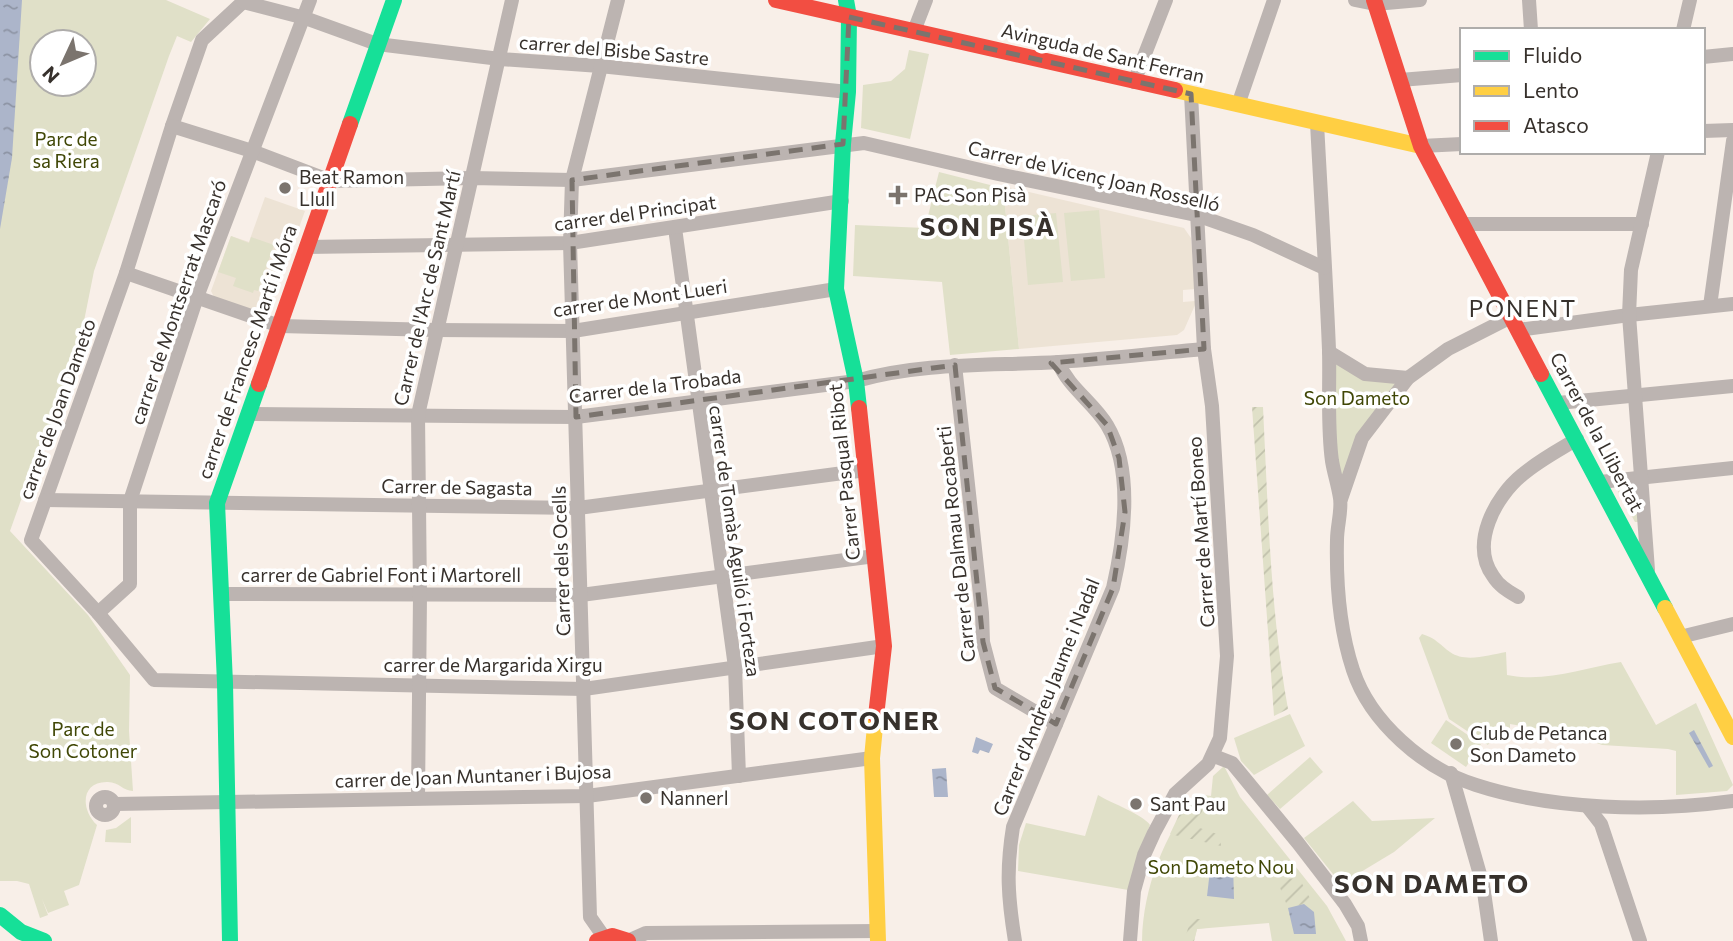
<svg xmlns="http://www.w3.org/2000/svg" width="1733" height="941" viewBox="0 0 1733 941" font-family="Commissioner,sans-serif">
	<defs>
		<pattern id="garden-furrows" width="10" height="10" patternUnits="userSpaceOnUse" patternTransform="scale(1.75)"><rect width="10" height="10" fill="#e0e0c8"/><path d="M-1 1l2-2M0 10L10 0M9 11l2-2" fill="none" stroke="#c1c1ac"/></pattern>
		<pattern id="water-ripples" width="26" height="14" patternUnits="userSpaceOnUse" patternTransform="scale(1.75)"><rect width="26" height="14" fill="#acb5ca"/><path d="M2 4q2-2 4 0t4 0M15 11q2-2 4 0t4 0" fill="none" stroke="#8d94a4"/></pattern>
	</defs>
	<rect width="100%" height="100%" fill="#f8efe8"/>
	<g fill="#ede3d5">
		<path d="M1003,186l181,42 7,10 4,51 -12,1v12l12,-1v4l-11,25 -7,5 -158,14z"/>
		<path d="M265,197l40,14 -38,105 -53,-19 -3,-6 20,-55 18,6z"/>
	</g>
	<g fill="#e0e0c8" fill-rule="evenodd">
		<path d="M0,0h166l44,19 -19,23 -14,-6 -8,20 -75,215 -13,65 -51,151 -4,-1 -16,45 78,84 42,60 -1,56 4,60c-10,0 -14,-9 -25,-9 -27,-1 -28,27 -11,43l-18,60 -15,6 5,14 -21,8 -6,-14 6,16 -8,3 -11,-34 -12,-3h-17zM42,42h42v42h-42z"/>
		<path d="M909,50l20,4 -19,85 -49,-11 2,-43 28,-4 14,-12z"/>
		<path d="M939,172l59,15 5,-1 16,163 -69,6 -8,-73 -89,-6 2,-51 70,3z"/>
		<path d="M1099,210l6,68 -34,3 -7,-68z"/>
		<path d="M1056,213l7,69 -35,3 -6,-69z"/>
		<path d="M231,236l18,7 2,-6 23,8 -16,46 -4,-1 -1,3 -20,-7 3,-8 -18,-6z"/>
		<path d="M1329,356l75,22 -65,114z"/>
		<path d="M1635,480l5,42h-5l-22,-40z"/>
		<path d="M1422,634c14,4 18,11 28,18 15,11 39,3 56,0l1,23c39,8 75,-7 114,-13l35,63 40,-22 37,82 -6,6 -51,4v-44l-8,-2 -66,-4 -26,-10 -66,-11v4l-13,-5 -9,22 -39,-26 -30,-81z"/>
		<path d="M1290,714l15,32 -51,29 -13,-14 -7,-23z"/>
		<path d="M1446,720l35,24 -15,23 -35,-24z"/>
		<path d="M1310,757l13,15 -43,37 -13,-14z"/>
		<path d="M1224,766l16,31 87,109 19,35h-74l-3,-18 -72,6 -3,12h-52c1,-53 22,-106 55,-147l14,2 2,-20z"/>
		<path d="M1098,795c13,8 46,20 52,30l-12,29 -4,37 -116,-20 1,-26 7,-22 59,13z"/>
		<path d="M1353,801l19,20 63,-3 -41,34 -53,32 -37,-46z"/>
		<path d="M131,817v26l-26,-1 1,-12 10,-2z"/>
	</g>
	<g fill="url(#garden-furrows)">
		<path d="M1252,407h11c5,101 7,202 25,302l-14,7z"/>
		<path d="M1197,794l7,1 -4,33 20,7 1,11 -51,-12 9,-19z"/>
		<path d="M1299,878l12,22 -7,4 -16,4 -11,-28z"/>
		<path d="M1191,919h14v9l-8,1 -3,12h-10z"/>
	</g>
	<g fill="url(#water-ripples)">
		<path d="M0,0h22l-10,158 -12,71z"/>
		<path d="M1694,730l19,36 -4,2 -20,-35z"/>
		<path d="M976,737l17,7 -4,9 -9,-3 -2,4 -6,-2z"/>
		<path d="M946,768l2,29h-14l-2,-28z"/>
		<path d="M1211,862l22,1 1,36 -27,-3z"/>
		<path d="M1304,904l10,8 2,22h-22l-6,-26z"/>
	</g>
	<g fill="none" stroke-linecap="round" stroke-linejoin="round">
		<g stroke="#bcb4b1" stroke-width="14">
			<path d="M245,0l-43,40 -30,86 -46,147 -95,267 67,73 56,67 430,9 300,-43"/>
			<path d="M1355,0l20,4 45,-4"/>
			<path d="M1529,0l2,30"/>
			<path d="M243,2l62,16 72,26 123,15 100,7 248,26"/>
			<path d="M1683,30l7,-30"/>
			<path d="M914,31l12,-31"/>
			<path d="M1703,57l30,-3"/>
			<path d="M1400,80l62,-5"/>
			<path d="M1134,82l32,-82"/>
			<path d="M1238,105l36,-105"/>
			<path d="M1317,123c4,76 9,152 12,227 1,37 -2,75 3,111 2,12 6,24 8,37 2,13 -3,28 -3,42 -1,44 2,88 16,130 17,52 71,99 123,115 77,25 177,27 257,16"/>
			<path d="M172,126l80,25 79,30 140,-3 101,2 292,-37 134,31 198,41 57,20 71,33"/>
			<path d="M1703,131l30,-1"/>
			<path d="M1421,146l41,-2"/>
			<path d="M1464,224h178"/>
			<path d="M675,228l60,439 4,109"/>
			<path d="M306,247l264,-4 272,-42"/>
			<path d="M126,273l154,53 155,4 138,1 263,-42"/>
			<path d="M1710,306l23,-165"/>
			<path d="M1518,330l111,-15 104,-11"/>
			<path d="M1329,352l36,22 43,4"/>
			<path d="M955,365l27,248 1,29 12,46 61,36"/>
			<path d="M1558,403l175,-17"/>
			<path d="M248,414l328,3 280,-36c66,-19 135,-15 203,-19 48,-3 97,-9 145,-13"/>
			<path d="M1600,482l133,-14"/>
			<path d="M1341,499l21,-61 46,-60 40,-29 63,-32"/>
			<path d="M45,500l533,8 288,-38"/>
			<path d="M1648,570l-19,-255 2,-45 27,-118"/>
			<path d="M221,594l360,1 294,-39"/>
			<path d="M1518,597c-10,-6 -19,-11 -25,-21 -23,-32 2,-79 29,-101 16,-14 37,-25 55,-36"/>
			<path d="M98,613l32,-29v-83l67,-204 113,-297"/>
			<path d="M1680,637l53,-13"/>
			<path d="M1214,756l18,7 66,80 47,61 13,22 3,15"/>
			<path d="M1451,773l32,112 8,56"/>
			<circle cx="105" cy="806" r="9"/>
			<path d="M418,798l2,-203 -2,-180 94,-415"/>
			<path d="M115,804l472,-8 285,-38"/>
			<path d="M1587,806l14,18 39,117"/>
			<path d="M604,937l-14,-20 -20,-674 2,-63 46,-180"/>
			<path d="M628,941l18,-8 232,-2"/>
			<path d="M1015,941c-7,-43 -9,-71 -2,-114l100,-239c11,-48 21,-118 -6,-163 -14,-23 -38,-37 -49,-63"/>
			<path d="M1130,941l4,-50 10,-36 10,-22 21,-39 33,-30 12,-26 7,-82 -15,-250 -8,-57 -13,-255"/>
		</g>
		<g stroke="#16e098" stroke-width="16">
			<path d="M846,0l3,17 -1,75 -5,52 -7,145 20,92 3,27"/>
			<path d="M350,124l44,-124"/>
			<path d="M1541,374l124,234"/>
			<path d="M0,915l21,17 23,9"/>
			<path d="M230,941l-5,-258 -8,-180 42,-119"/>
		</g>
		<g stroke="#ffcf43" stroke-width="16">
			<path d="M1175,90l246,56"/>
			<path d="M1665,608l68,129"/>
			<path d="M876,716l-4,42 6,183"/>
		</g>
		<g stroke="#f24e42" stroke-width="16">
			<path d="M776,0l399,90"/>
			<path d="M1374,0l47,146 120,228"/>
			<path d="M259,384l91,-260"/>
			<path d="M859,408l25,238 -8,70"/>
			<path d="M597,941l15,-5 16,5"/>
		</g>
	</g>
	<path fill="none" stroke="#7b746e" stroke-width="5" stroke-dasharray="14 9" stroke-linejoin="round" d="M849,17l342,77 13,255 -153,14 56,62 12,33 6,54 -12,76 -57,136 -61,-36 -12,-46 -28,-277 -379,52 -4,-237 271,-36z"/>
	<g fill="#7b746e" stroke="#fff" stroke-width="2.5">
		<circle cx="285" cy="188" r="7"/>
		<path d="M894.5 184.5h7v7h7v7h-7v7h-7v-7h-7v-7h7z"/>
		<circle cx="1456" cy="744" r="7"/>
		<circle cx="646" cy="798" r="7"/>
		<circle cx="1136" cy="804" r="7"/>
	</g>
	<g text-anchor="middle" stroke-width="7" stroke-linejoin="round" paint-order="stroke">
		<g font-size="19" fill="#37312c" stroke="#fff">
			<text transform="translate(614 50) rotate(5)" y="7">carrer del Bisbe Sastre</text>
			<text transform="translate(1103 53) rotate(13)" y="7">Avinguda de Sant Ferran</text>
			<text transform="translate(1094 176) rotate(13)" y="7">Carrer de Vicenç Joan Rosselló</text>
			<text transform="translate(635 213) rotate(-8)" y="7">carrer del Principat</text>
			<text transform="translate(427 288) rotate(-77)" y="7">Carrer de l'Arc de Sant Martí</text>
			<text transform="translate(640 298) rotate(-8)" y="7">carrer de Mont Lueri</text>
			<text transform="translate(178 302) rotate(-71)" y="7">carrer de Montserrat Mascaró</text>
			<text transform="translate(247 352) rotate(-71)" y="7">carrer de Francesc Martí i Móra</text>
			<text transform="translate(655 386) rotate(-7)" y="7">Carrer de la Trobada</text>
			<text transform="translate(57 409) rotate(-70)" y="7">carrer de Joan Dameto</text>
			<text transform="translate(1597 432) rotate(62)" y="7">Carrer de la Llibertat</text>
			<text transform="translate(844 472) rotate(-96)" y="7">Carrer Pasqual Ribot</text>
			<text transform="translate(457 487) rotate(1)" y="7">Carrer de Sagasta</text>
			<text transform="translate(1201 532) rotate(-94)" y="7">Carrer de Martí Boneo</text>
			<text transform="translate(735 541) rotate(82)" y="7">carrer de Tomàs Aguiló i Forteza</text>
			<text transform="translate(956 544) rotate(-96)" y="7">Carrer de Dalmau Rocaberti</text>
			<text transform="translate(561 561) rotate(-92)" y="7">Carrer dels Ocells</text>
			<text x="381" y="582">carrer de Gabriel Font i Martorell</text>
			<text x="493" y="672">carrer de Margarida Xirgu</text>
			<text transform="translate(1046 697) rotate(-68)" y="7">Carrer d'Andreu Jaume i Nadal</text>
			<text transform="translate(473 776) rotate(-2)" y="7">carrer de Joan Muntaner i Bujosa</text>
		</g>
		<g font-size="19" fill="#404706" stroke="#fff">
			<text x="66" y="146">Parc de<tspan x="66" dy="22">sa Riera</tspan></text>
			<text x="1357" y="405">Son Dameto</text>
			<text x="83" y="736">Parc de<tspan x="83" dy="22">Son Cotoner</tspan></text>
			<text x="1221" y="874">Son Dameto Nou</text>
		</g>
		<g font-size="19" fill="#37312c" stroke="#fff" text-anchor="start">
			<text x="299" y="184">Beat Ramon<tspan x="299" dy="22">Llull</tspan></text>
			<text x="914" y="202">PAC Son Pisà</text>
			<text x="1470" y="740">Club de Petanca<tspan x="1470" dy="22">Son Dameto</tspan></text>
			<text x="660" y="805">Nannerl</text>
			<text x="1150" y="811">Sant Pau</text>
		</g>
		<g font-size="23" letter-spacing="2" fill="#37312c" stroke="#fff">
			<text x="1523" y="317">PONENT</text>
		</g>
		<g font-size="26" font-weight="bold" letter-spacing="2" fill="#37312c" stroke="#fff">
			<text x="988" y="236">SON PISÀ</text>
			<text x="835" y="730">SON COTONER</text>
			<text x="1432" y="893">SON DAMETO</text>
		</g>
	</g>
	<rect x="1460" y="28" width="245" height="126" fill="#ffffff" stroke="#afadab" stroke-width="2"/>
	<rect x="1474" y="51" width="35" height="10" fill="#16e098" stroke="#afadab" stroke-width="2"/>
	<text x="1523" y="63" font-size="21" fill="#37312c">Fluido</text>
	<rect x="1474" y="86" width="35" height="10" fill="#ffcf43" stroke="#afadab" stroke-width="2"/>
	<text x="1523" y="98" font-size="21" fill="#37312c">Lento</text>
	<rect x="1474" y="121" width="35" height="10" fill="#f24e42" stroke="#afadab" stroke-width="2"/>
	<text x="1523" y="133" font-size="21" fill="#37312c">Atasco</text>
	<g transform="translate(63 63) rotate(226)"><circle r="33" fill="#ffffff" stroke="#afadab" stroke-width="2"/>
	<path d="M0-5L12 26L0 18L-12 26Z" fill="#7b746e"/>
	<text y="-10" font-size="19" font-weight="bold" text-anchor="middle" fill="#37312c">N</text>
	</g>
</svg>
